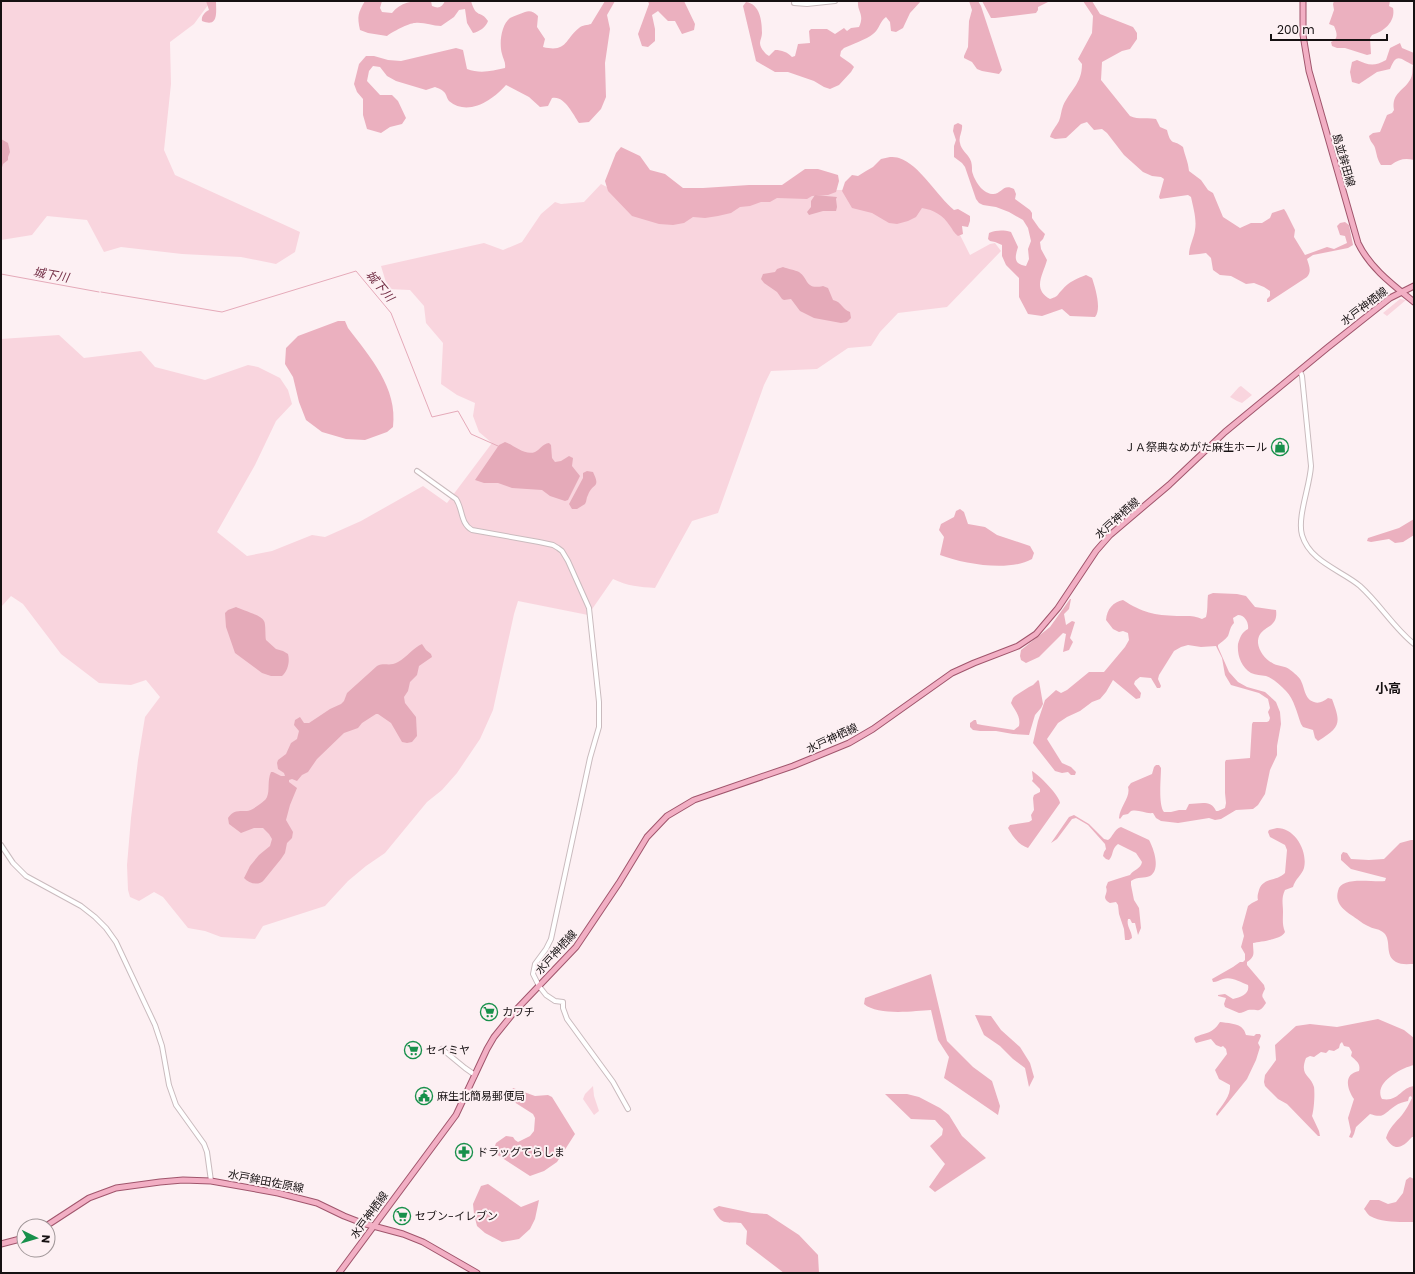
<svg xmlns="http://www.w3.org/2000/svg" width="1415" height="1274" viewBox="0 0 1415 1274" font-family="Poppins,'Noto Sans JP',sans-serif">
	<rect width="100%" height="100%" fill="#fdf0f3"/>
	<g fill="#f9d5de">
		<path d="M1,1h210l-17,23 -24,18 1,42 -7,66 11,25 125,57 -5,20 -19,12 -35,-7 -59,-3 -61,-7 -17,5 -17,-32 -40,-4 -15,19 -31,5z"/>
		<path d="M601,184l38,19 181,-13h40l69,10 25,23 16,32 20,-11 5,-1 6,8 -54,56 -49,6 -18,19 -9,14 -23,2 -31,21 -46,2 -7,14 -46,128 -26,8 -37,67c-15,-1 -28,-2 -42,-9l-25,36 -70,-14 -4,13 -21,96 -13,29 -23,34 -15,17 -15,12 -42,51 -19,13 -18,15 -23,25 -62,20 -8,13 -34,-2 -16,-6 -17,-3 -25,-31 -9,-5 -15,9 -9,-4 -2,-7 -1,-25 4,-47 7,-58 7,-43 15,-20 -14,-17 -15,5 -32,-2 -38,-29 -38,-50 -12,-8 -10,11v-268l58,-4 25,23 57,-7 14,16 50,13 43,-15 10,2 22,11 8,12 4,14 -16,17 -21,44 -38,67 30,24 25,-5 40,-16 13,2 36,-16 62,-35 24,17 45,-60 -13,-11 -6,-16 2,-13 -18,-8 -16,-11 2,-41 -17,-20 -2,-17 -14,-16 -22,-1 -7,-23 103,-23 19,7 19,-8 19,-28 14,-12 6,2 23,-2z"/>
		<path d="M1400,299l6,1 -19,16 -4,-3z"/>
		<path d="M1241,386l11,9 -10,8 -5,-2 -7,-4 9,-10z"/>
		<path d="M593,1086l1,10 5,15 -5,4 -11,-16 2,-5z"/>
	</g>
	<g fill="#ebb0bf">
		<path d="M206,1h10c0,11 3,27 -14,20 -1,-5 3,-9 7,-11z"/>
		<path d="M365,1h17l-2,7 2,4 10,1c10,-13 24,-12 39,-12l1,5c7,3 10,1 13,-5h26c5,18 10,9 17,20 -2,6 -9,11 -15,12l-6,-10 -2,-14 -6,1 -5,7 -13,9c-9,0 -17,-4 -26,-3 -6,0 -23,9 -28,13l-19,-3 -8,-3c-3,-14 -2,-17 5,-29z"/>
		<path d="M605,1h10l-8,14 3,14 -5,34 1,34 -5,12 -12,13 -10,1c-6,-9 -15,-28 -27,-25l-4,8 -8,1 -11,-10 -23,-12c-13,15 -38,32 -57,16 -2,-2 -2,-5 -4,-8 -2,-3 -7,-5 -10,-6l-9,3 -30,-9 -9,-5 -7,-9 -7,-1 -4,5 -2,10 13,14h12l6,6 8,17 -4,6 -12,3 -9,6 -14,-4 -4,-14v-16l-6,-7 -3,-8 5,-20 7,-8h8l14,4 13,1 55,-13 7,2 4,19c13,5 25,2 38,-1 1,-6 -2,-9 -3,-14 -3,-10 -1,-29 8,-36 4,-2 10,-4 15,-6 5,-2 9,0 13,4l-1,11 8,12 -2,8c24,6 22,-8 36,-19 3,-3 9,-3 12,-4z"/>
		<path d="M648,1h36l11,23 -1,6 -12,4 -7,-13h-7l-10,-10 -6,4 3,14v12l-7,6 -6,-1 -4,-12 11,-30z"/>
		<path d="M858,1h63l-11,12 -7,15 -7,4 -5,-1 -1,-9 -4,-5c-6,4 -7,13 -13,17 -6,5 -22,11 -29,14l-3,3 -1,5c5,4 10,6 14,11l-3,5 -12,13 -9,4 -6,-2 -10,-6 -26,-9h-13l-19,-11 -13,-55 3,-4c14,2 16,19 16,31 0,4 -2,7 -2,10 0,4 3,8 6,11l3,2 6,-6c7,0 12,2 17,7l3,-1 3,-12 12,-1 -1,-12 2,-2h16l8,5 9,-6 3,3 4,-3 8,-1c6,-13 -2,-15 -1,-26z"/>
		<path d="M969,1h9l3,5 21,64 -3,4 -17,-3 -5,-2 -5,-7 -8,-4v-2l4,-9 1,-26 3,-11z"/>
		<path d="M982,1h68l-12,6v3l-2,3 -41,5h-4z"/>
		<path d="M1083,1h9l8,13 33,13 4,6v6l-7,10 -8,2 -20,11 -1,18 29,36c9,4 17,1 26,3l4,8 7,3c4,17 7,9 16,17 2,9 5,14 6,24l12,9 7,10 5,3 10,24 17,11 11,-5h11l8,-5 2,-5 12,-4 2,3 9,18 -1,7 11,18 22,-8 7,2 13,-6 -2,-7 -5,-1 -3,-9 3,-3 5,-1 4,3 4,20 -5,3 -35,7 -6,4c2,7 5,12 0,18l-38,25h-2v-3l3,-3v-5l-6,-4 -10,-4 -8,1 -15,-8 -11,-1 -7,-5 -2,-12 -5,-5 -7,1 -10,1c0,-9 5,-17 6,-25 2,-11 -2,-23 -4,-33l-3,-2 -28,4 -1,-2 5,-18 -3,-2 -9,-1 -9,-4 -19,-17 -17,-22 -5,-4 -8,1 -7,-8 -6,2 -15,14 -11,1 -5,-2c2,-7 6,-10 9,-16 2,-5 2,-10 4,-15 7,-16 19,-22 19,-42l-4,-5 14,-26 1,-17z"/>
		<path d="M1334,1h56l-1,5 4,2c3,14 -10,24 -21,27l-2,3 1,16 -4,1 -22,-7h-8l-5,-2 -1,-4c8,-3 6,-9 3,-16l-5,-2 5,-14 -1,-6z"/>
		<path d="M1400,43l2,5 12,5v107c-9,-2 -15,-1 -23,5h-10c-4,-6 -4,-10 -6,-17 -1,-4 -5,-6 -6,-12l4,-3 7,-1 7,-17 5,-2 2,-3c-3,-18 11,-19 17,-32 2,-4 1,-9 2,-13 -13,-6 -16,-13 -23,4l-13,3 -18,12 -7,-2 -2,-10 2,-10 5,-2c11,5 17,7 29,0l4,-12z"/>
		<path d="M958,123l4,2c1,6 -4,12 -2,18 1,7 7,10 10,16 2,4 2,7 2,12 2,9 10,22 20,23 10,1 10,-11 22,-5l2,5 -1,5 15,11 2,3v5l7,10 6,6 -2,5 -3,3 1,7 6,11c-4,15 -15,29 3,39 9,-3 6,-3 12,-9 6,-8 16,-12 24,-15l6,3c3,9 10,31 3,39l-25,-1 -8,-7 -20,7 -14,-2 -9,-17v-19l-13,-13 -4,-9v-11l-7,-3 -5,-1 -2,-2 1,-6c8,-3 14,-3 22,-1l7,15c-3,10 -5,17 8,19l3,-7 -1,-10 3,-8 -3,-13 -5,-8 -14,-8 -13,-5 -13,-2 -4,-2 -3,-4 -11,-32 -3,-4 -8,-6v-11l2,-6 -3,-9 1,-6z"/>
		<path d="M621,147l19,9 10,14 15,4 18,14h20l46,-3h33l23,-16h13l20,6 1,6 -3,11 -8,3 -16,1 -5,3 -30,-1 -7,4h-9l-11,4 -10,1 -9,6 -13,3 -13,2 -12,-1 -9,6 -11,2 -14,-1 -27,-8 -24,-25 -3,-10 11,-28z"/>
		<path d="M890,157c3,0 7,0 9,1 20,6 39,39 55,52l4,-1 12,7v5l-2,6 -6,-1 1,8 -5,2c-4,-3 -5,-6 -8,-10 -7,-11 -16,-16 -28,-18l-6,9 -8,4 -11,3 -8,-1 -17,-10 -20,-5 -10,-17 3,-9 7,-7 6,1 8,-5 7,-4 8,-8z"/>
		<path d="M338,321h7l3,7c22,29 50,60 45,99l-6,5 -22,8 -19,-1 -24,-7 -16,-12 -7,-18 -6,-25 -8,-13 1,-16 12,-12z"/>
		<path d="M960,509l4,3 4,12 17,3 12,8 33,11 4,7 -2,6c-23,13 -68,5 -92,-4l4,-18 -5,-7 2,-6 13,-7 2,-6z"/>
		<path d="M1414,519v16l-11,7 -8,1 -6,-4 -18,3 -4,-1 1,-3 31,-10z"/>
		<path d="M1213,593l24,1 9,2 9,11 21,3c3,21 -18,14 -18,33 1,9 8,17 16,21 5,2 11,2 15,5 3,2 9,7 11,10 5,8 4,20 14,23 5,2 10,-1 14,-4l4,1c9,24 9,28 -14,42l-3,-3 -2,-8 -10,-3 -2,-3c-4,-11 -7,-25 -15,-33 -6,-6 -12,-12 -20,-15 -5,-1 -10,-1 -15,-3 -10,-6 -14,-18 -13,-29 2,-7 4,-12 10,-15 1,-6 -3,-14 -10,-14l-5,3 1,5c-4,4 -4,8 -6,13 -3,4 -7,6 -10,9v2l11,25 9,10 9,5 18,5 11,10 4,10 1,12 -4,22v9l-7,15 -5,24 -7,11 -5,4 -17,1 -15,9 -6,1 -6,-2 -31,5 -17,-2 -5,-3 -3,-5c-8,1 -14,-4 -22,-2l-3,3 -5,1 -3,4 -1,-1c1,-12 12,-21 9,-31l3,-4 21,-9 2,-7 2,-2h3l2,3c0,11 -3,36 3,44h7l8,-2h7l3,-6c10,0 22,-5 27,7h2l7,-3 1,-5 -1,-10v-31l1,-2 24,-2 2,-34 1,-2h14l2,-1 1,-3 -2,-6 2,-4 -2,-9 -9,-6 -28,-8 -6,-10 -3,-17 -6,-12 -15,1 -13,-2 -7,2 -7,4 -15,24 -1,4 3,7 -1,2h-3l-6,-10 -11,-1 -5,4 -1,3 7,9 -1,5 -4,1 -23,-19 -7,12 -6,7 -8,3 -12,9 -13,6 -9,6 -11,16 15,24 9,4 5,5 -1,3h-4l-3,-3 -6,1 -7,-2 -22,-28 5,-22 7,-21 11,-10 5,3 6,-3 22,-18h15l21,-25 4,-7 -1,-7 -5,-2 -4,1 -6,-3 -7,-9c1,-11 7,-18 17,-20 20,13 31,15 54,16 9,0 17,-1 25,3l4,-2c2,-7 1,-14 2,-22z"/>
		<path d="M1070,599h1l-2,10 -5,5 2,11 6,-4 3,1 -5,16 3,4 -4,8 -6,2 3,-18 -3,-1 -24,24 -13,6 -5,-3 -1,-4 1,-6 29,-23z"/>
		<path d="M1038,680l1,1 4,23 -2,4 -6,7 -6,20 -16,-1 -17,-3h-16l-7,-1 -3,-3v-4l4,-3h2l1,4 5,1 32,5 5,-4c2,-10 -4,-15 -8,-23l2,-5 2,-2 14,-9 4,-2z"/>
		<path d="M1032,771c6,3 28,25 28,32l-32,45c-9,-3 -15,-11 -20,-20l2,-3 19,-3 3,-2 -1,-5 3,-5 -1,-12 1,-3 6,-3v-3l-8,-8 1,-2z"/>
		<path d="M1074,815l15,9 15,15 4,1c5,-3 6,-11 13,-13l28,13c5,9 12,30 1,36 -6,3 -12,0 -19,5v4l3,15 5,8 2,20 -3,7 -3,-12h-3l-2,-4h-2c-2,7 4,12 4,19l-3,2h-4l-1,-11 -5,-15 -1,-9 -2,-3 -6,1c-10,-6 -1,-8 -4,-16l2,-5c7,-2 14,-5 22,-7 3,-5 11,-6 12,-13l-6,-9 -18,-9c-7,5 -4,11 -9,16l-3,-1 -3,-3 1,-4 2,-3 -1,-5 -17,-19 -12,-7 -4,1 -15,20 -6,4 18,-26z"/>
		<path d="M1277,828c18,0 31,23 27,40 -2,7 -9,11 -11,19l-8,3c-4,8 -2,14 -2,22 0,7 -1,13 2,20 -4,8 -24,9 -32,11 0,10 3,13 -6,19v3l17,20 1,4c-5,9 -2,7 1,14 -7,11 -8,6 -18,7 -3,1 -6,3 -9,3l-14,-6 -1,-3 2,-6 -8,-2v-1l7,-1 8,5c8,-2 17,-5 15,-14 -8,-3 -17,-9 -25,-6 -4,1 -6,3 -10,3l-1,-3 21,-12 7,-5h3l2,-2v-6l-4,-7 3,-11 -2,-8 6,-22 4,-3 6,-3c-1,-4 0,-6 1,-10 4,-13 17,-8 26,-17l2,-23 -2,-5 -15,-8 -2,-5 1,-2z"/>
		<path d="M1411,840h3v124c-6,0 -13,1 -18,-2 -12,-7 -4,-21 -12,-29 -4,-4 -10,-4 -14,-6 -5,-2 -9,-5 -13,-8 -10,-7 -23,-14 -19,-28 3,-16 36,-8 47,-10l1,-3 -35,-9 -10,-9v-5l2,-3 4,1 4,6 18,1 15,-1 16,-16z"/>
		<path d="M931,974l16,67 26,26 19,14 8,25 -2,9 -54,-37 5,-21 -11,-17 -7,-30c-17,1 -53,6 -67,-6l1,-6z"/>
		<path d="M975,1015l16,1 10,14 19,17 10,16 4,14 -5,10 -4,-19 -12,-9 -13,-13 -16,-11z"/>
		<path d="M1378,1019l26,11 10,8v27c-13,3 -41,18 -32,34 17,3 18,-11 32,-13v51h-2c-9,10 -17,16 -26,1 3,-10 9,-15 16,-23 4,-5 7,-11 10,-17l-1,-2 -2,1 -1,4c-4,1 -9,2 -13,5 -11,7 -10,13 -25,8l-14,13 -2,7 -2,4 -3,-1 2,-5 -3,-14 6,-19c-7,-10 -11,-25 5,-28 2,-8 -3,-10 -8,-15l1,-4 -3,-5 -5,-1 -2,-4 -2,2 -1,4 -5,3 -5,-1 -3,3 -5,-1 -7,5 -4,-1 -4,2c-7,18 5,17 8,29 1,7 0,23 -2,29l7,15 1,5h-2l-31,-32 -9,-5 -13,-13 -1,-4 1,-7 11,-15 -1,-15 21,-19 14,-2 27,3z"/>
		<path d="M1220,1022c6,1 19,1 23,7 2,2 2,4 3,6l8,1 2,-2h4l1,2 -3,7 2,4 -4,13 -9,19 -30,37 -1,-2c6,-9 15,-18 14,-29l-11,-6 -4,-9 12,-16 -1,-5 -3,-3 -2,1 -5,-2 -5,-6 -15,4 -2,-4 1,-2c12,-5 17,-3 25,-15z"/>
		<path d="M513,1088l22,8 13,-1 4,2 23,37 -18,28 -13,9 -14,5 -34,-22 -2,-5 2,-6 10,-7 7,1 2,3 3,2 12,-6 4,-5 1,-13 -2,-4 -22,-14 -1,-4z"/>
		<path d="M885,1094h22l12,3 21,11 9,7 13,21 24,22 -51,34 -6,-5 16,-23 -15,-18 12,-11 1,-6 -8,-9 -24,-1z"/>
		<path d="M1410,1177l4,2v43c-13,0 -32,1 -44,-6 -2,-1 -4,-5 -6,-7l6,-9h9l9,4 8,-2 7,-9 3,-13z"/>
		<path d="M488,1184l33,23 18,-7 -4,19 -5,10 -11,10 -17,3 -17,-9 -8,-7 -3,-12 -1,-10 8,-18z"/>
		<path d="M719,1206l33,7 15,1 32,21 19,20 1,18h-35l-38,-29 1,-13 -6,-8c-17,-1 -19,2 -28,-14z"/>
	</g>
	<g fill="#e5aab9">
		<path d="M1,139l7,4 2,9 -2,5v3l-5,4 -2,7z"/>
		<path d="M815,195l22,2 -1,2 1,8 -1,4h-13l-14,4 -2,-3 4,-5v-6z"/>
		<path d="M783,267c5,2 12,3 16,5 10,7 6,18 24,14l5,2 5,12c9,2 9,9 17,12l1,6 -4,4 -6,1 -27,-5 -14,-7 -9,-12 -7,1 -2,-1 -5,-7 -13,-9 -3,-4 2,-5 12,-2 2,-3z"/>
		<path d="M505,442c9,3 20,14 30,10 6,-3 7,-8 14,-9l2,2 1,13 3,4 6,-1 8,-5 4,2 -1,8 8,10 -12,24 -3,1 -15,-5 -8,-6 -30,-2 -14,-5h-14l-9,-3 24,-35z"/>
		<path d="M587,471l6,1c8,17 0,10 -5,23 -2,3 -1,6 -3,9l-8,5h-5l-3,-5 14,-26v-5z"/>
		<path d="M236,607c6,3 25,8 28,14 2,3 1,15 2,19l10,9 7,2 5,3c2,7 0,17 -6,22h-11l-9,-3 -27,-20 -9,-26 -1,-14 3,-3z"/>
		<path d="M422,644l4,6 5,4 1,3 -13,9 -2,9 -7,7 -2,9 -4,6 1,6 11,14 1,19 -5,6 -5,1 -5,-1 -11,-19 -13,-9h-2l-14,9 -4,5 -14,5 -27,26 -9,13 -6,3 -5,6 -5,-2 -3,1v2l8,6 -7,17 -4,15 7,12 -1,6 -5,5 -2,10 -4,6 -17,21c-5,6 -15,4 -20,-2l6,-12 9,-11 11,-9 2,-7 -3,-5 -6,-6h-9l-13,5 -12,-9 -1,-6c5,-8 11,-7 19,-7 4,0 19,-10 20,-14 3,-7 0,-16 4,-25h2l8,4h4l-1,-3 -6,-4 -1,-6 1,-3 8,-6 5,-11 6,-4 2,-8 -5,-6 1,-5 5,-3 4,6h5l21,-14 11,-5 3,-3 3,-8 30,-27c8,-4 12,1 21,-4 9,-5 16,-15 24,-18z"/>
	</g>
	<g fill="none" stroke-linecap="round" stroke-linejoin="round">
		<g stroke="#e5aab9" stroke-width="1">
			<path d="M1,274l98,18"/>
			<path d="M101,292l121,20 134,-41 35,42 41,104 26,-6 13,23 27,12"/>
		</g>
		<g stroke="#cabbbe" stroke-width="6">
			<g id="minor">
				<path d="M794,3l13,1 28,-3"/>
				<path d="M1300,371l2,5 9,90c-1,20 -14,51 -9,69 8,27 39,35 58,51 20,18 33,41 54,58"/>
				<path d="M417,471l39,28c7,10 4,24 16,31l67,12 14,3 5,3 4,3 6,10 21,47 10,94v25l-9,31 -39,181 -5,10 -11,15 -2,10 6,12 7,9 9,6 8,1v6l4,11 46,63 15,27"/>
				<path d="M1,845l12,18 13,13 55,30 14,11 11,11 10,14 39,83 7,21 7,39 7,20 28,39 3,8 4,29"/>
				<path d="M442,1049l23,19 10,7"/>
			</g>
		</g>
		<g stroke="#a0556c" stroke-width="7">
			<g id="major">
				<path d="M1303,1v34l6,36 49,172c12,25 35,42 56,59"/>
				<path d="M46,1226l43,-28 27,-10 44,-6 23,-2 28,1 67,12 39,10 27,13 18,7 41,11 20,8 54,31"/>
				<path d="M1,1244l23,-6"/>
				<path d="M339,1273l117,-158 31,-66 7,-12 21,-26 61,-64 43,-64 28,-46 20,-21 27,-16 99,-34 56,-23 24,-14 79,-56 22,-10 44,-17 18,-12 22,-26 38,-57 14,-16 59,-50 56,-53 102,-84 63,-50 24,-12"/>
			</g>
		</g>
		<use href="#minor" stroke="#fff" stroke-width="4"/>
		<use href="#major" stroke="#f2afc4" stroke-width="5"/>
	</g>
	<defs>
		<g id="shop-ring" transform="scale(0.9)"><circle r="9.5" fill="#fdf0f3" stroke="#18904b" stroke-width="1.5"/><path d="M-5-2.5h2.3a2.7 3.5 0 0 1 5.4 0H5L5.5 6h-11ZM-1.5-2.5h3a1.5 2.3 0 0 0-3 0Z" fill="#18904b"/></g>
		<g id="supermarket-ring" transform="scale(0.9)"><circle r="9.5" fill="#fdf0f3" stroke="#18904b" stroke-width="1.5"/><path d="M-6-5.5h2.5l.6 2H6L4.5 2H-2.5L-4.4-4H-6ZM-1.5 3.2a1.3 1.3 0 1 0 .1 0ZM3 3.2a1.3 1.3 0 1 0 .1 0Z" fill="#18904b"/></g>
		<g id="civic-ring" transform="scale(0.9)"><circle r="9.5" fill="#fdf0f3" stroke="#18904b" stroke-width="1.5"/><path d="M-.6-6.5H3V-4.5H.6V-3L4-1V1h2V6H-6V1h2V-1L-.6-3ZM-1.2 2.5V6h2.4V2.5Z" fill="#18904b"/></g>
		<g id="pharmacy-ring" transform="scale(0.9)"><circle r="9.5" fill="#fdf0f3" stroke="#18904b" stroke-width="1.5"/><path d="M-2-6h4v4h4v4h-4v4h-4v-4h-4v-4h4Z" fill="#18904b"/></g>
	</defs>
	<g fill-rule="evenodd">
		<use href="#shop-ring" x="1280" y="447"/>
		<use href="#supermarket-ring" x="489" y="1012"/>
		<use href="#supermarket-ring" x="413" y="1050"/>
		<use href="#civic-ring" x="424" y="1096"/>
		<use href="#pharmacy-ring" x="464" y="1152"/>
		<use href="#supermarket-ring" x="402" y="1216"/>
	</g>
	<g text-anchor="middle" stroke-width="4" stroke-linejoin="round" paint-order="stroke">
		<g font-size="11" fill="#161112" stroke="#fdf0f3">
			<text transform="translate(1344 160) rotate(74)" y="4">島並鉾田線</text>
			<text transform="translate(1364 306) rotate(-37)" y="4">水戸神栖線</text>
			<text transform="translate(1117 518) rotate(-42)" y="4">水戸神栖線</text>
			<text transform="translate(832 738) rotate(-25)" y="4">水戸神栖線</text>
			<text transform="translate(556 952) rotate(-48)" y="4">水戸神栖線</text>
			<text transform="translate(266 1181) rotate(11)" y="4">水戸鉾田佐原線</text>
			<text transform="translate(369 1215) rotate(-54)" y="4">水戸神栖線</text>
		</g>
		<g font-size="11" fill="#161112" stroke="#fdf0f3" text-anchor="start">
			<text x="1267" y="451" text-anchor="end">ＪＡ祭典なめがた麻生ホール</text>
			<text x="502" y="1016">カワチ</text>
			<text x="426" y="1054">セイミヤ</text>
			<text x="437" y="1100">麻生北簡易郵便局</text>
			<text x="477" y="1156">ドラッグてらしま</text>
			<text x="415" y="1220">セブン-イレブン</text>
		</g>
		<g font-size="12" font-style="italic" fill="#722d44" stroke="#fdf0f3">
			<text transform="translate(51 275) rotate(10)" y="4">城下川</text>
			<text transform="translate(380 286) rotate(50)" y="4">城下川</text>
		</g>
		<g font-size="13" font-weight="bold" fill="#161112" stroke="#fdf0f3">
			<text x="1388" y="693">小高</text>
		</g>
	</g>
	<rect width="1415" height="1274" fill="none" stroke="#161112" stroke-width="4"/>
	<g transform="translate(36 1238) rotate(95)"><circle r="19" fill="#fdf0f3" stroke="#a19799"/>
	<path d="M0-3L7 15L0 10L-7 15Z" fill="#18904b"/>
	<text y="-6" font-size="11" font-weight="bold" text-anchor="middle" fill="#161112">N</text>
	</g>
	<path d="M1271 34v6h116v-6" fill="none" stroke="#161112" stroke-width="2"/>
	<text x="1277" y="34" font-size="12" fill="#161112" stroke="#fdf0f3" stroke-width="3" paint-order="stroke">200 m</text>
</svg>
